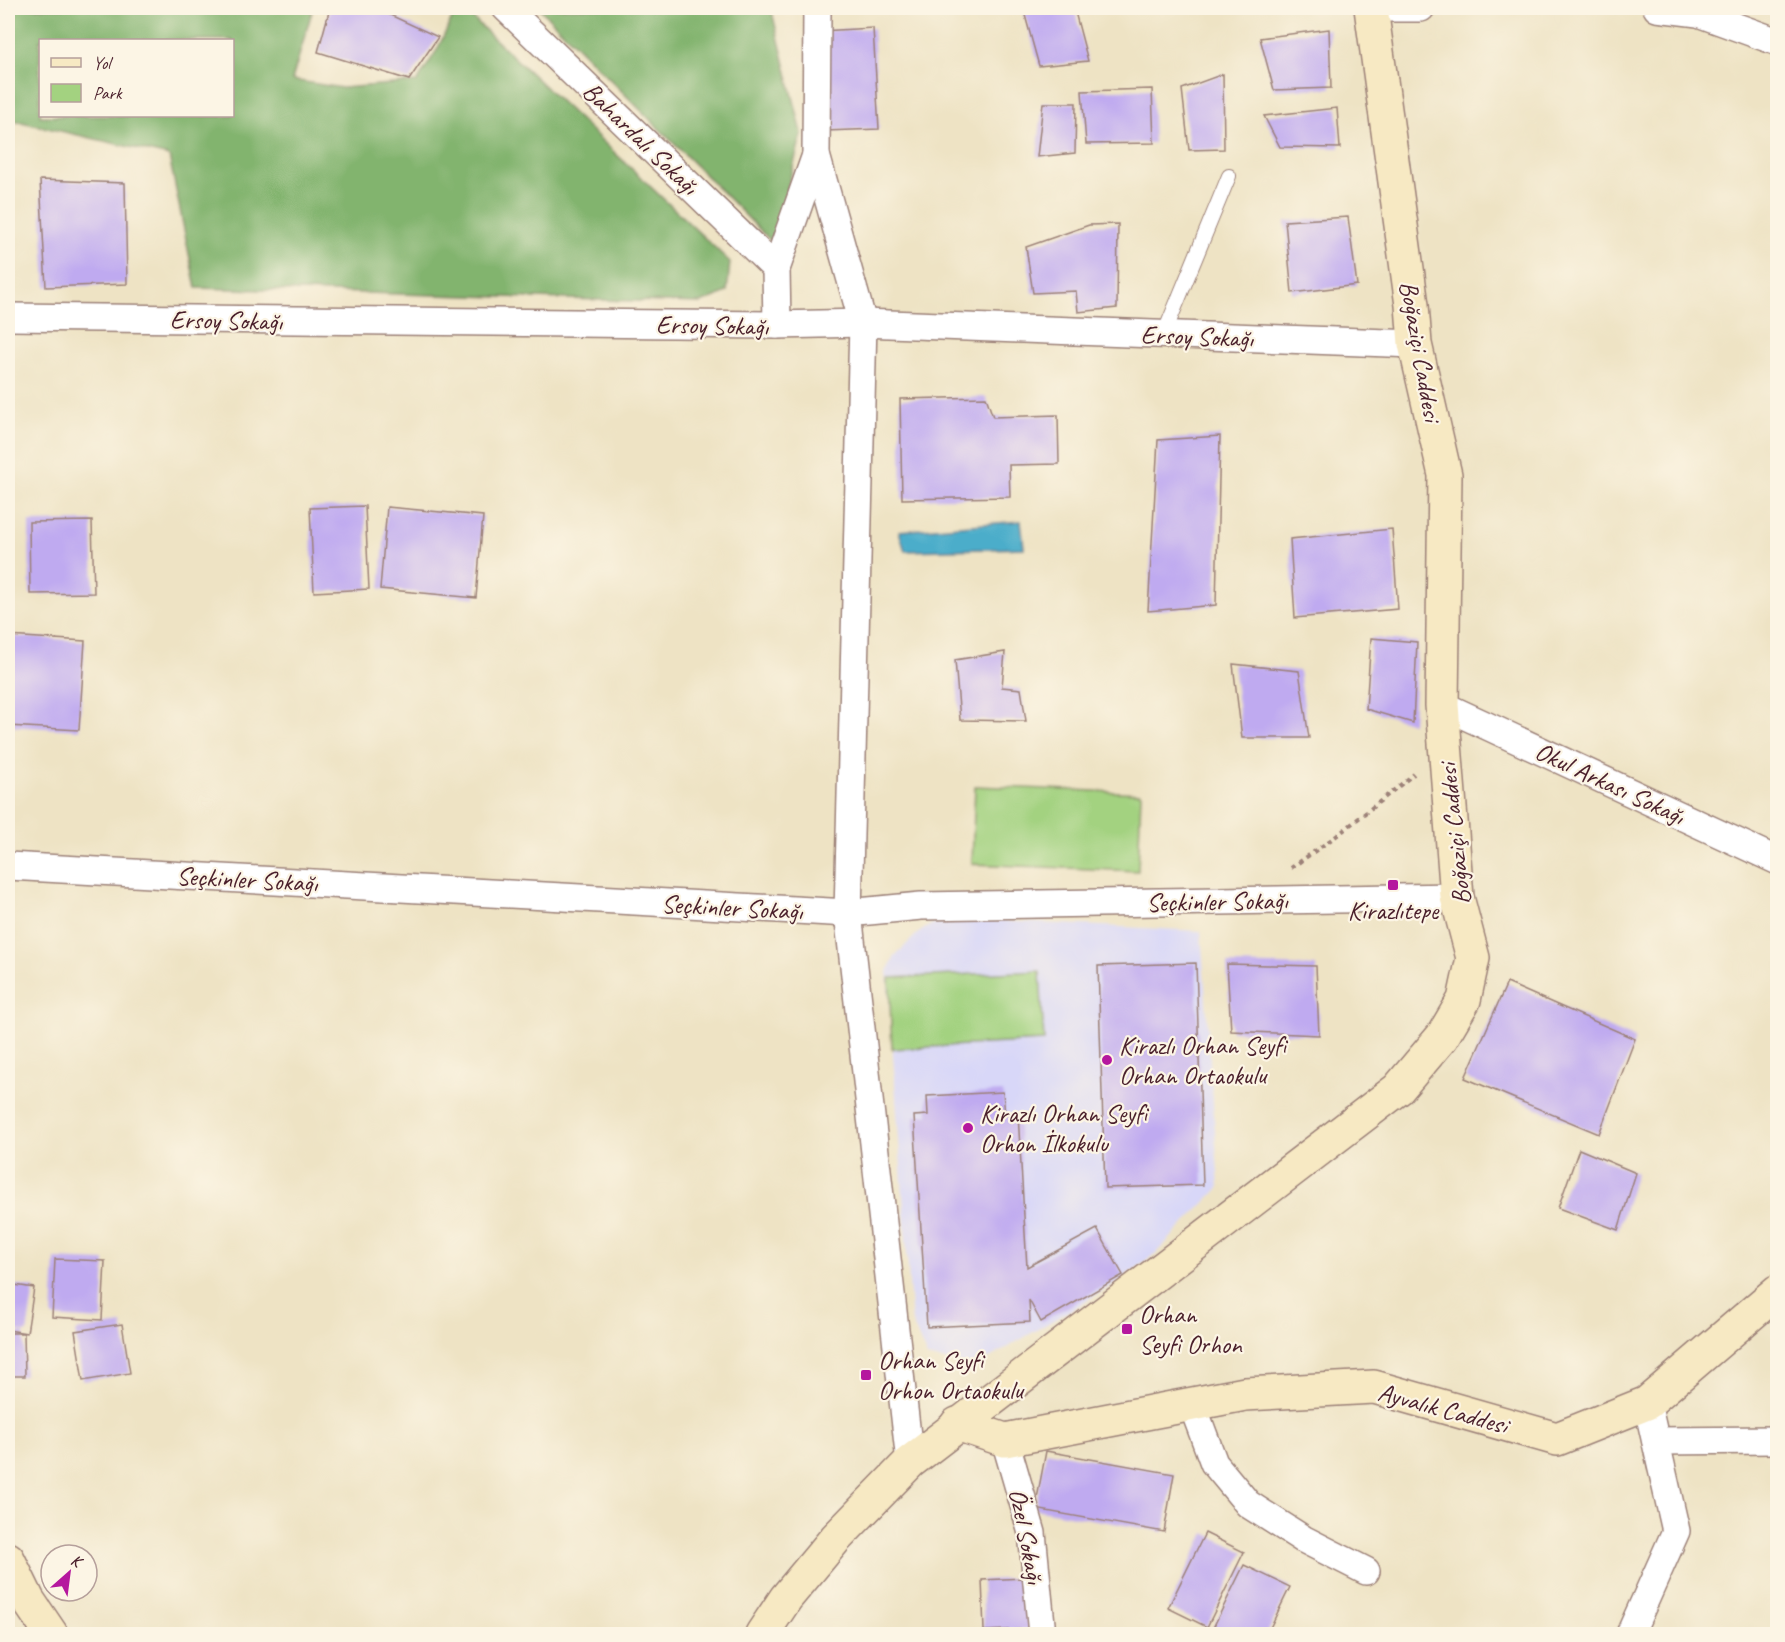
<svg xmlns="http://www.w3.org/2000/svg" width="1785" height="1642" viewBox="0 0 1785 1642" font-family="Caveat,sans-serif">
	<rect width="100%" height="100%" fill="#fcf5e5"/>
	<filter id="ink" filterUnits="userSpaceOnUse"><feTurbulence type="fractalNoise" baseFrequency=".0167" numOctaves="2"/><feDisplacementMap in="SourceGraphic" scale="12" xChannelSelector="R" yChannelSelector="G"/><feConvolveMatrix kernelMatrix="1 2 1 2 8 2 1 2 1" color-interpolation-filters="sRGB"/></filter>
	<filter id="wash" filterUnits="userSpaceOnUse"><feTurbulence type="fractalNoise" baseFrequency=".008" numOctaves="4" result="noise"/><feDisplacementMap in="SourceGraphic" scale="24" xChannelSelector="R" yChannelSelector="G"/><feGaussianBlur stdDeviation="1.35" result="paint"/><feColorMatrix in="noise" values="0 0 0 0 0 0 0 0 0 0 0 0 0 0 0 0 0 1.4 0 .05"/><feComposite in="paint" operator="in"/></filter>
	<g filter="url(#wash)">
		<rect width="100%" height="100%" fill="#eee3c4"/>
		<path fill="#d8d7f8" d="M981,920l220,11 18,257 -66,68 -39,28 -140,83 -47,-10 -15,-35 -25,-351 8,-15 22,-22 18,-12z"/>
		<g fill="#a3d280" stroke="#767856" stroke-width="1.5">
			<path d="M975,786l166,7 -3,78 -166,-7z"/>
			<path d="M1040,971l4,70 -152,8 -3,-71z"/>
		</g>
		<g fill="#82b46e" stroke="#666a4c" stroke-width="1.5" fill-rule="evenodd">
			<path d="M8,8h305l-21,72 50,8 75,-6 20,-32 20,-42h5l268,254 -3,30 -26,11 -505,-15 -27,-132 -161,-37zM40,40h192v76h-192z"/>
			<path d="M539,8h232l31,125 -29,110z"/>
		</g>
		<path fill="#4badca" stroke="#4a667a" stroke-width="1.5" d="M1021,521l3,27 -119,3 -6,-20z"/>
		<g id="blocks">
			<g fill="#bfaaf0">
				<path d="M330,8h45l63,29 -29,43 -91,-28z"/>
				<path d="M1023,8h51l14,53 -49,5z"/>
				<path d="M873,28l6,101 -54,2 -5,-100z"/>
				<path d="M1329,29l2,59 -57,2 -14,-52z"/>
				<path d="M1223,74l1,75 -35,1 -7,-61z"/>
				<path d="M1152,89l2,54 -68,1 -4,-53z"/>
				<path d="M1043,103h33l-1,50 -38,4z"/>
				<path d="M1337,108l3,40 -60,-1 -16,-31z"/>
				<path d="M40,180l85,3 2,101 -81,3z"/>
				<path d="M1348,217l9,68 -65,8 -7,-72z"/>
				<path d="M1118,224l-1,84 -39,4 -2,-21 -43,2 -7,-46 63,-22z"/>
				<path d="M986,397l7,20 65,-2 1,49 -50,1 1,32 -108,2 -2,-100z"/>
				<path d="M1220,436l-4,169 -68,6 10,-171z"/>
				<path d="M365,506l4,83 -55,3 -4,-84z"/>
				<path d="M387,507l96,9 -7,82 -96,-9z"/>
				<path d="M92,521l2,72 -64,1 -1,-72z"/>
				<path d="M1392,529l6,80 -103,9 -5,-79z"/>
				<path d="M8,636l77,5 -6,89 -71,-4z"/>
				<path d="M1371,638l46,4 -4,81 -47,-14z"/>
				<path d="M1005,652l-3,35 19,2 5,32 -66,-1 -5,-60z"/>
				<path d="M1233,664l66,7 10,67h-67z"/>
				<path d="M1196,963l7,222 -98,3 -7,-222z"/>
				<path d="M1227,964l89,2 3,69 -88,-4z"/>
				<path d="M1507,983l128,56 -36,95 -134,-56z"/>
				<path d="M1003,1092l2,23 13,-1 9,153 70,-38 26,46 -82,47 -12,-22 1,22 -103,5 -13,-211 14,-1 -1,-19z"/>
				<path d="M1579,1149l57,24 -18,57 -60,-22z"/>
				<path d="M55,1259l50,2 -3,59 -50,-3z"/>
				<path d="M8,1284l26,4 -7,45 -19,-3z"/>
				<path d="M122,1324l8,49 -47,8 -8,-50z"/>
				<path d="M8,1333h16l1,43h-17z"/>
				<path d="M1046,1451l128,23 -10,58 -129,-23z"/>
				<path d="M1205,1533l39,19 -37,75 -39,-19z"/>
				<path d="M1244,1565l46,22 -23,47h-57z"/>
				<path d="M1027,1578l2,51 -45,2 -2,-51z"/>
			</g>
		</g>
	</g>
	<g filter="url(#ink)">
		<use href="#blocks" fill-opacity="0" stroke="#9c8178" stroke-width="1.5"/>
		<g fill="none" stroke-linecap="round" stroke-linejoin="round">
			<g stroke="#9c8178" stroke-width="16">
				<path id="lane" d="M1164,334l65,-158"/>
			</g>
			<g stroke="#9c8178" stroke-width="30">
				<g id="street">
					<path d="M506,8l270,261"/>
					<path d="M817,8l-1,147 47,168 -15,590 62,549"/>
					<path d="M1371,8h50"/>
					<path d="M1657,8l41,5 80,29"/>
					<path d="M8,317l769,8 86,-2 552,21"/>
					<path d="M777,325l-1,-56 40,-114"/>
					<path d="M1442,705l336,156"/>
					<path d="M8,866l840,47 73,-7 536,-9"/>
					<path d="M1192,1404l22,59 34,41 55,35 63,32"/>
					<path d="M1005,1440l27,93 10,101"/>
					<path d="M1656,1441l122,-1"/>
					<path d="M1630,1634l46,-103 -29,-128"/>
				</g>
			</g>
			<g stroke="#9c8178" stroke-width="36">
				<g id="secondary">
					<path d="M957,1424l48,16 240,-46 129,-7 183,52 90,-36 131,-112"/>
					<path d="M8,1559l20,41 23,34"/>
					<path d="M762,1634l24,-36 50,-60 74,-76 488,-373 44,-52 22,-37 9,-42 -16,-61 -15,-192 3,-230 -30,-131 -3,-39 -41,-297"/>
				</g>
			</g>
			<path stroke="#9c8178" stroke-width="4" stroke-dasharray="4.5 4.5" stroke-linecap="butt" d="M1291,868l48,-34 75,-60"/>
			<use href="#lane" stroke="#fff" stroke-width="14"/>
			<use href="#street" stroke="#fff" stroke-width="27"/>
			<use href="#secondary" stroke="#f7e9c3" stroke-width="33"/>
		</g>
	</g>
	<g fill="#b5179e" stroke="#fcf5e5" stroke-width="2">
		<rect x="1387" y="879" width="12" height="12" rx="3"/>
		<circle cx="1107" cy="1060" r="6"/>
		<circle cx="968" cy="1128" r="6"/>
		<rect x="1121" y="1323" width="12" height="12" rx="3"/>
		<rect x="860" y="1369" width="12" height="12" rx="3"/>
	</g>
	<g text-anchor="middle" stroke-width="4.5" stroke-linejoin="round" paint-order="stroke">
		<g font-size="26" fill="#4a1f2b" stroke="#fcf5e5">
			<text transform="translate(641 138) rotate(44)" y="9">Bahardalı Sokağı</text>
			<text transform="translate(226 320) rotate(1)" y="9">Ersoy Sokağı</text>
			<text transform="translate(712 325) rotate(1)" y="9">Ersoy Sokağı</text>
			<text transform="translate(1197 336) rotate(2)" y="9">Ersoy Sokağı</text>
			<text transform="translate(1421 351) rotate(80)" y="9">Boğaziçi Caddesi</text>
			<text transform="translate(1610 783) rotate(25)" y="9">Okul Arkası Sokağı</text>
			<text transform="translate(1454 834) rotate(-96)" y="9">Boğaziçi Caddesi</text>
			<text transform="translate(247 879) rotate(3)" y="9">Seçkinler Sokağı</text>
			<text transform="translate(1217 901) rotate(-1)" y="9">Seçkinler Sokağı</text>
			<text transform="translate(732 907) rotate(3)" y="9">Seçkinler Sokağı</text>
			<text transform="translate(1443 1408) rotate(15)" y="9">Ayvalık Caddesi</text>
			<text transform="translate(1027 1536) rotate(79)" y="9">Özel Sokağı</text>
		</g>
		<g font-size="26" fill="#4a1f2b" stroke="#fcf5e5" text-anchor="start">
			<text x="1393" y="919" text-anchor="middle">Kirazlıtepe</text>
			<text x="1119" y="1054">Kirazlı Orhan Seyfi<tspan x="1119" dy="30">Orhan Ortaokulu</tspan></text>
			<text x="980" y="1122">Kirazlı Orhan Seyfi<tspan x="980" dy="30">Orhon İlkokulu</tspan></text>
			<text x="1139" y="1323">Orhan<tspan x="1139" dy="30">Seyfi Orhon</tspan></text>
			<text x="878" y="1369">Orhan Seyfi<tspan x="878" dy="30">Orhon Ortaokulu</tspan></text>
		</g>
	</g>
	<rect width="1785" height="1642" fill="none" stroke="#fcf5e5" stroke-width="30"/>
	<rect x="39" y="39" width="195" height="78" fill="#fcf5e5" stroke="#b59f9b" stroke-width="1.5"/>
	<rect x="51" y="58" width="30" height="9" fill="#f7e9c3" stroke="#b59f9b" stroke-width="1.5"/>
	<text x="93" y="69" font-size="18" fill="#4a1f2b">Yol</text>
	<rect x="51" y="84" width="30" height="18" fill="#a3d280" stroke="#b59f9b" stroke-width="1.5"/>
	<text x="93" y="99" font-size="18" fill="#4a1f2b">Park</text>
	<g transform="translate(69 1573) rotate(28)"><circle r="28" fill="#fcf5e5" stroke="#b59f9b" stroke-width="1.5"/>
	<path d="M0-4.5L10 22L0 15L-10 22Z" fill="#b5179e"/>
	<text y="-9" font-size="16" font-weight="bold" text-anchor="middle" fill="#4a1f2b">K</text>
	</g>
</svg>
